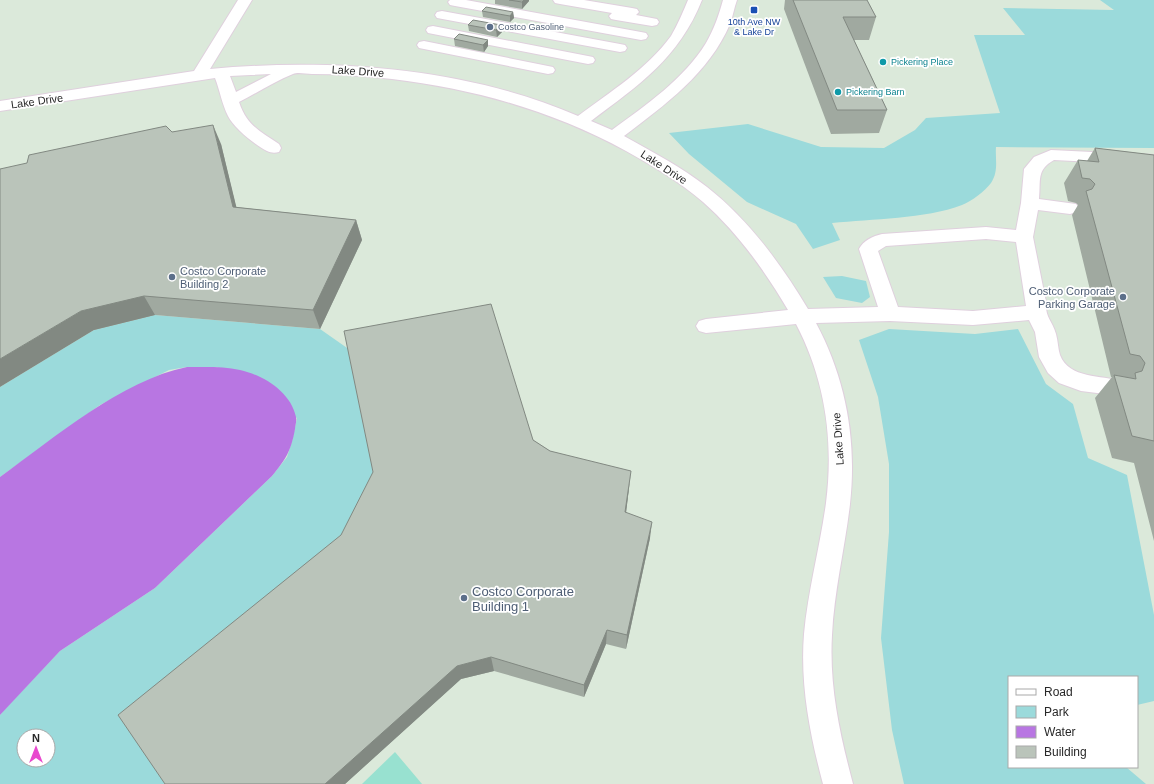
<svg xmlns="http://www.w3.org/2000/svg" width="1154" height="784" viewBox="0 0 1154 784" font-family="Helvetica,sans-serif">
	<rect width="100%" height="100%" fill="#dbe9da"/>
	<g fill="#9bdadb" fill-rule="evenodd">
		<path d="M1100,0h54v148l-158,-1c-1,12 3,24 -5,36 -6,8 -19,18 -29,22 -37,14 -90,14 -130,18l8,17 -27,9 -17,-25 -49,-22 -58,-48 -20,-21 79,-9 73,23 63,1 31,-18 11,-12 74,-5 -26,-78h51l-22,-27 111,2z"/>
		<path d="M842,276l24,5 4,16 -8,6 -26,-5 -13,-21z"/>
		<path d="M155,315l165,14 30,21 29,139 -205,295h-174v-69l4,-5 56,-59 95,-63 117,-112 15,-19 5,-16 5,-23 -80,-51h-30l-18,3 -69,35 -100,72v-90l94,-57zM24,736h24v24h-24z"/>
		<path d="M889,329l86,5 43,-5 28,55 27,20 15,54 39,17 27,140v86l-17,4v-28h-128v90h117l20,17h-242l-12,-54 -11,-92 8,-106v-68l-11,-67 -19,-57z"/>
	</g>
	<path fill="#98e1d0" d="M395,752l27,32h-60z"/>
	<path fill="#b876e2" d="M187,367c18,0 36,-1 53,3 23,5 51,22 56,47 1,4 -1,9 -1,12 -4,22 -9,30 -23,47l-117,112 -95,63 -60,64v-238c54,-39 122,-97 187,-110z"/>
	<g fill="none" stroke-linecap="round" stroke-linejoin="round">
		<g stroke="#dfd0dd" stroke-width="2">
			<g id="minor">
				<path d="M238,0h14l-42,69c121,-11 255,-2 368,47 32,-24 69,-47 93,-80 7,-12 12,-24 17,-36h14c-23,58 -63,85 -111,121l21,9c34,-25 72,-51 94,-87 8,-14 13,-28 17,-43h14c-3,8 -4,16 -7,24 -21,49 -65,81 -106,112 29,16 57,31 83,51 42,33 74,77 101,122l70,-2 -19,-58c4,-8 14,-13 23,-15l104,-7 30,3 5,-27 3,-34 10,-12 17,-7 103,5v10l-100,-5c-18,10 -13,20 -15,39l37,5 3,4 -3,4 -6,2 -32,-4 -5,27 13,65c-1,16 6,18 10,32 2,7 2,15 4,21 9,24 42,20 61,26l3,6 -3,6 -8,2 -32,-4 -22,-8 -11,-10 -9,-16 -4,-25 -6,-12 -56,5 -83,-4 -74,2c30,56 41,118 34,181 -5,44 -16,87 -18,131 -3,51 8,100 21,149h-30c-13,-49 -23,-99 -19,-150 4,-44 16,-87 22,-131 8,-62 -1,-124 -30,-179l-90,9 -7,-2 -3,-5 3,-5 7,-2 82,-9c-23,-39 -50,-77 -85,-108 -23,-20 -50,-36 -77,-51 -73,-40 -151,-62 -234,-72 -26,-3 -53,-5 -80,-5 -6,0 -14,-2 -19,0 -18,7 -36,19 -54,28 8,24 21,29 40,42l2,4 -2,4c-4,1 -8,1 -12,-1 -12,-6 -33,-23 -39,-35 -6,-12 -8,-25 -13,-38l-215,33v-10l194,-30zM271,74l-35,18 -6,-16zM986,239l30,3 10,64 -53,5 -75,-4 -20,-56 8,-5z"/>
				<path d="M450,0h16l175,32 5,1 2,3 -2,3 -5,1 -186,-34 -5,-1 -2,-3z"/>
				<path d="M553,0h31l48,8 5,1 2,3 -3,3 21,4 2,3 -2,3 -5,1 -36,-6 -5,-1 -2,-3 3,-3 -52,-9 -5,-1z"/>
				<path d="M442,11l178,33 5,1 2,3 -2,3 -5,1 -183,-34 -2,-3 2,-3z"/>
				<path d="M433,26l155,30 5,1 2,3 -2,3 -5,1 -160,-31 -2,-3 2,-3z"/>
				<path d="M424,41l124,25 5,1 2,3 -2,3 -5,1 -129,-26 -2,-3 2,-3z"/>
			</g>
		</g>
		<use href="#minor" fill="#fff" fill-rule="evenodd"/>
	</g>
	<g fill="#a0a9a0">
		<path d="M495,0h34v1l-7,8 -27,-5z"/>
		<path d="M785,0h82l9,17 -7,23h-15l33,70 -8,23 -48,1 -47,-125z"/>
		<path d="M482,11l31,1 1,6 -4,4 -27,-5z"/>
		<path d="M468,25h33l1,7 -5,5 -28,-6z"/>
		<path d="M454,39l34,1v6l-4,6 -29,-6z"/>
		<path d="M172,132l49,12 15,63 120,13 6,20 -42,89 -165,-14 -61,15 -67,-167z"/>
		<path d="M1095,148l59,7v386l-20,-78 -22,-5 -17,-60 17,-21h-1l-39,-162 6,-10 -2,-2 -8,-2 -4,-18 14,-23 9,1z"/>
		<path d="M533,440l17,11 79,37 -3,25 24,25 -24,111 -20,-5 -22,53 -90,-26 -33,8 -116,105h-180z"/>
	</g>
	<g fill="#828982">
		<path d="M524,0h5v1l-7,8v-7z"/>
		<path d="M513,12l1,6 -4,4v-6z"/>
		<path d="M501,25l1,7 -5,5 -1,-7z"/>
		<path d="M488,40v6l-4,6 -1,-7z"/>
		<path d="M213,125l8,19 20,82 -8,-19z"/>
		<path d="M356,220l6,20 -42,89 -7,-19z"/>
		<path d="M144,296l11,19 -61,15 -94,57v-28l81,-48z"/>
		<path d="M631,471l-2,17 -5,41 1,-17z"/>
		<path d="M652,522l-2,16 -24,111 1,-14z"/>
		<path d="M607,630l-1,14 -22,53v-12z"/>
		<path d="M491,657l3,14 -33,8 -116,105h-20l132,-118z"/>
	</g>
	<g fill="#bac4ba" stroke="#828982">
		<path d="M509,0h15l-2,2z"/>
		<path d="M793,0h74l9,17h-33l44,93h-50z"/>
		<path d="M486,7l27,5 -3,4 -28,-5z"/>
		<path d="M473,20l28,5 -5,5 -28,-5z"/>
		<path d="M459,34l29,6 -5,5 -29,-6z"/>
		<path d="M213,125l20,82 123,13 -43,90 -169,-14 -63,15 -81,48v-190l27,-6 2,-8 137,-29 6,6z"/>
		<path d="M1095,148l59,7v286l-22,-5 -18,-61 22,4 -1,-6 7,-2 3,-8 -5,-7 -10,-2 -44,-163 6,-2 3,-5 -5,-5 -8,-1 -4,-18 21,2z"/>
		<path d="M491,304l42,136 17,11 81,20 -6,41 27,10 -25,113 -20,-5 -23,55 -93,-28 -34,9 -132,118h-160l-47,-69 223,-180 32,-63 -29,-141z"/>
	</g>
	<rect fill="#1a4fb4" stroke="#fff" stroke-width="1.5" x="750" y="6" width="8" height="8" rx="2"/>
	<g fill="#5c6f8a" stroke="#fff" stroke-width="1.5">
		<circle cx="490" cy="27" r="4"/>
		<circle cx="172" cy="277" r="4"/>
		<circle cx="1123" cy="297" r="4"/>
		<circle cx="464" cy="598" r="4"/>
	</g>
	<g fill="#0f9aa8" stroke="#fff" stroke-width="1.5">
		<circle cx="883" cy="62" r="4"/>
		<circle cx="838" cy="92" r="4"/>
	</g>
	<g text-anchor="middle" stroke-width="3.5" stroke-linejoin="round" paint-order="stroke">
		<g font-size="9" fill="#164399" stroke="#fff">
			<text x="754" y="25">10th Ave NW<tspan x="754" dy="10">&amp; Lake Dr</tspan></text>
		</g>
		<g font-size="9" fill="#4e5e75" stroke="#fff" text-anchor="start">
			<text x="498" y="30">Costco Gasoline</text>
		</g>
		<g font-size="9" fill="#0d838f" stroke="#fff" text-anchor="start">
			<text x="891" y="65">Pickering Place</text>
			<text x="846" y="95">Pickering Barn</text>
		</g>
		<g font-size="11" fill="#282828" stroke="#fff">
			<text transform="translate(358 71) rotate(4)" y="4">Lake Drive</text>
			<text transform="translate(37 101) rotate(-8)" y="4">Lake Drive</text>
			<text transform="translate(664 167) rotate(33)" y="4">Lake Drive</text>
			<text transform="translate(838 439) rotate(-94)" y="4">Lake Drive</text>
		</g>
		<g font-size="11" fill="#4e5e75" stroke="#fff" text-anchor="start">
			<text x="180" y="275">Costco Corporate<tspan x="180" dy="13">Building 2</tspan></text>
			<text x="1115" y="295" text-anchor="end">Costco Corporate<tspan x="1115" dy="13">Parking Garage</tspan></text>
		</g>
		<g font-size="13" fill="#4e5e75" stroke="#fff" text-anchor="start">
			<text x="472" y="596">Costco Corporate<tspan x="472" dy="15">Building 1</tspan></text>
		</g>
	</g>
	<rect x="1008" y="676" width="130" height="92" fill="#ffffff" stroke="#a9a9a9"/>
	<rect x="1016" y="689" width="20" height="6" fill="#ffffff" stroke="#a9a9a9"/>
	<text x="1044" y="696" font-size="12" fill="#282828">Road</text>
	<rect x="1016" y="706" width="20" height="12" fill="#9bdadb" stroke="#a9a9a9"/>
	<text x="1044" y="716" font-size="12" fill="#282828">Park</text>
	<rect x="1016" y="726" width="20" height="12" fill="#b876e2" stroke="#a9a9a9"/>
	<text x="1044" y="736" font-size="12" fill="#282828">Water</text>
	<rect x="1016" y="746" width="20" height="12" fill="#bac4ba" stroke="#a9a9a9"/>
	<text x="1044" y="756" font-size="12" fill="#282828">Building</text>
	<g transform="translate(36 748)"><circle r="19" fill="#ffffff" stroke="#a9a9a9"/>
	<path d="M0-3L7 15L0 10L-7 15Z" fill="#e848ce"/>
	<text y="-6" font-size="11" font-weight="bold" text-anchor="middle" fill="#282828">N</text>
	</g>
</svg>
